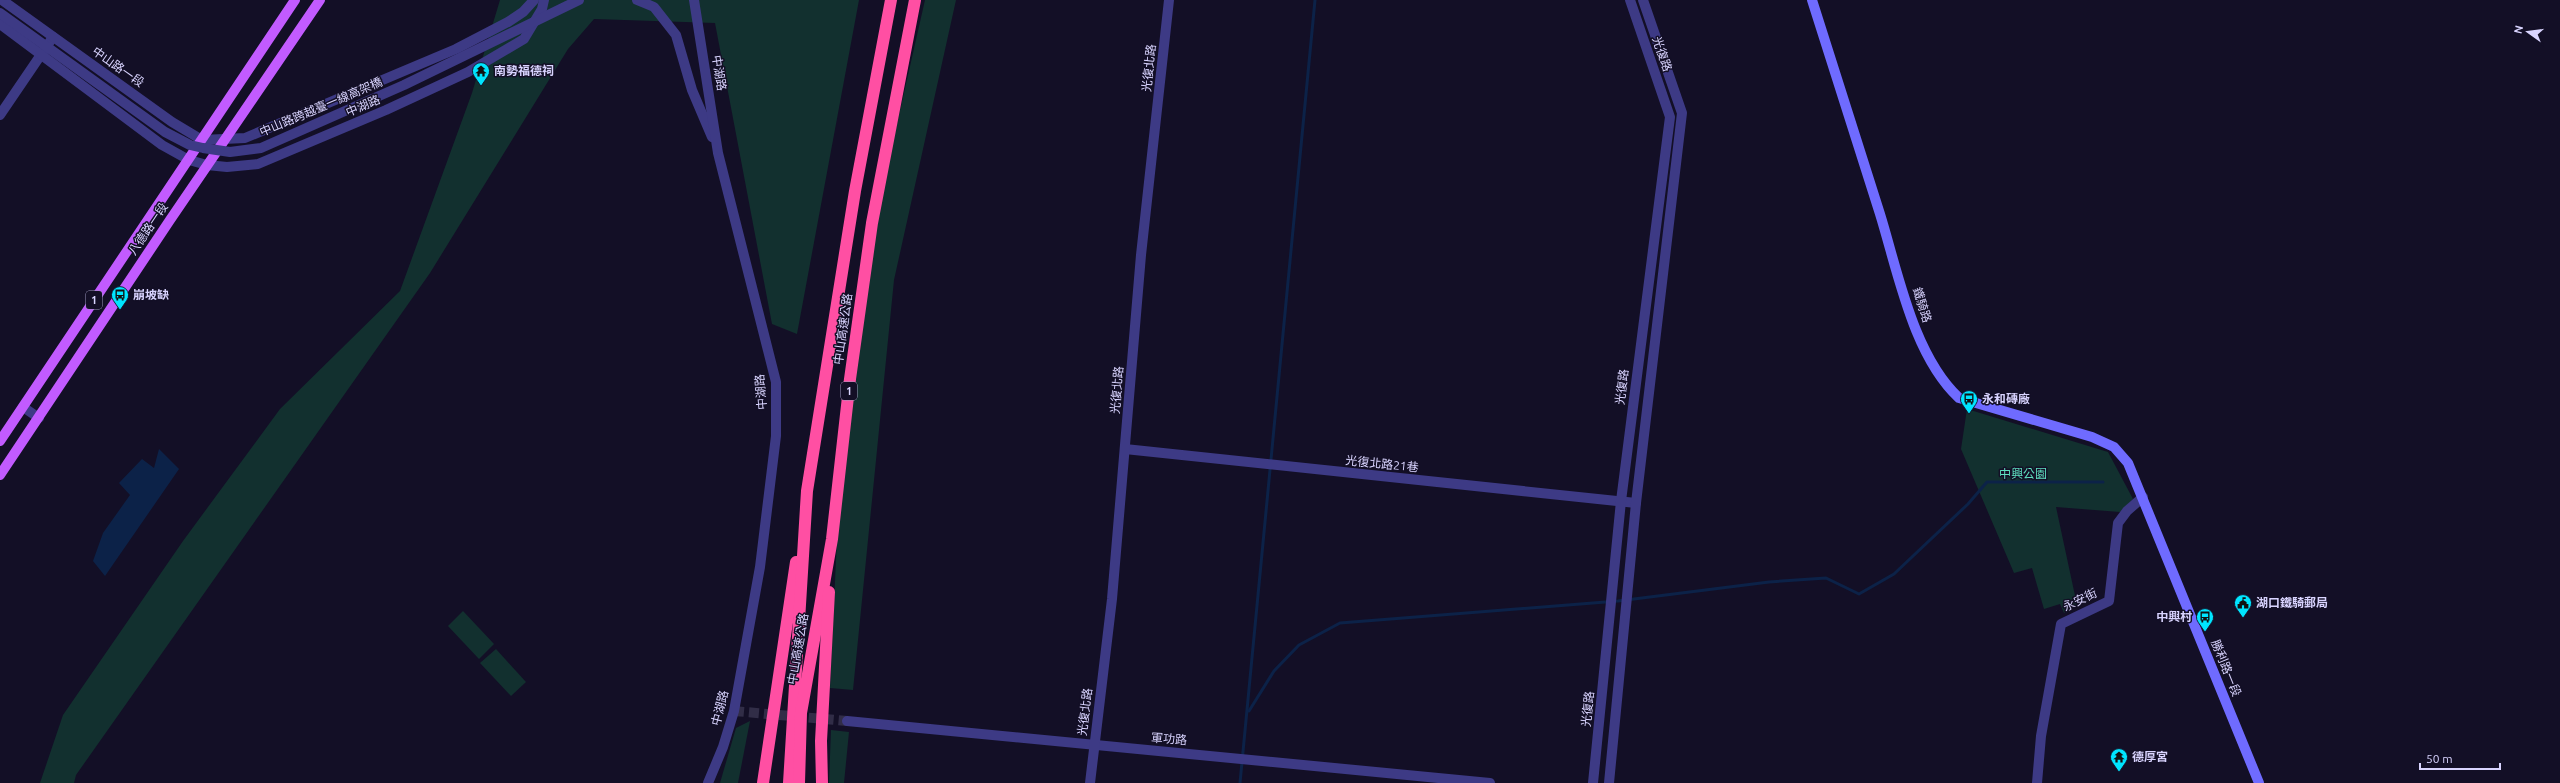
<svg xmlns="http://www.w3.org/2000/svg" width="2560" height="783" viewBox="0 0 2560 783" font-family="Ubuntu,'Noto Sans TC',sans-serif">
	<rect width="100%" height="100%" fill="#130f26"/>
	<g fill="#12302f">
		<path d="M500,0h359l-62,334 -25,-10 -57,-301 -121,-4 -26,30 -138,224 -354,502 -2,8h-34l23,-68 120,-174 97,-132 120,-118 72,-198z"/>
		<path d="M925,0h31l-62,280 -41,410 -23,-2 10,-213 35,-254z"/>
		<path d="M1967,409l141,43 25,47 -13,13 -64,-5 21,98 -13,8 -4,-9 -16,5 -12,-41 -18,5 -53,-124z"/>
		<path d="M463,611l31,33 -15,15 -31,-33z"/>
		<path d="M496,649l30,33 -15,14 -31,-33z"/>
		<path d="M750,721l-12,62h-18l16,-55z"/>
		<path d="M831,730l18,2 -5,51h-15z"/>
	</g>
	<path fill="#0c2248" d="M159,449l20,20 -74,107 -12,-15 10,-28 27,-38 -11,-12 23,-24 12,9z"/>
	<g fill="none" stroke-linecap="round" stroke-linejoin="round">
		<g stroke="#0c2248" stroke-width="3">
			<path d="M1249,711l25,-40 25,-26 41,-22 278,-22 151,-19 57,-4 33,16 35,-20 74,-70 19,-22h116"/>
			<path d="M1240,783l75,-783"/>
		</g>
		<path stroke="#312d47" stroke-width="10" stroke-dasharray="10 5" stroke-linecap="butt" d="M734,711l113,10"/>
		<g stroke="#3d3a85" stroke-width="10">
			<path d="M0,115l53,-78"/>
			<path d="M23,407l16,11"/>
			<path d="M1125,449l511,54"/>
			<path d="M847,721l643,62"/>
			<path d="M1090,783l22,-184 29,-344 28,-255"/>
			<path d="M2037,783l4,-47 20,-112 48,-23 9,-78 9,-12 16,-14"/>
		</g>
		<g stroke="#3d3a85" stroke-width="10">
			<path d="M2,0l170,122 30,18 43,-2 211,-89 52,-27 15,-10 11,-12"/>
			<path d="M637,0l17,7 22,28 16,55 20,47"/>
			<path d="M694,0l24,153 58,229v54l-16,131 -26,144 -11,36 -15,36"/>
			<path d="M0,24l162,121 27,15 18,5 20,2 31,-3 128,-54 82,-38 56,-33 18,-30 2,-9"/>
			<path d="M1593,783l28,-282 49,-384 -40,-117"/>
			<path d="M1609,783l27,-280 46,-390 -39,-113"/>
		</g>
		<path stroke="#6f6bff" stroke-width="10" d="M1812,0c22,71 45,142 68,214 18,58 33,141 79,184l133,39 22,10 14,16 131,320"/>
		<g stroke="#c25bff" stroke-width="10">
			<path d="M0,441l295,-441"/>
			<path d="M0,475l170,-255 150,-220"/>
		</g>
		<g stroke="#ff4fa3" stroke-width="12">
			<path d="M763,783l33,-221"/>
			<path d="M789,783l18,-292 48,-300 36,-191"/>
			<path d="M799,783l2,-70 31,-174 18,-160 22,-156 43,-223"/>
			<path d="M822,783l-1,-42 8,-149"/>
		</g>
		<path stroke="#3d3a85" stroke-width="10" d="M0,13l165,119 25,13 13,3 27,4 31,-4 143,-63 175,-85"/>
	</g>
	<defs>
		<g id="temple-pin" transform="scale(0.9)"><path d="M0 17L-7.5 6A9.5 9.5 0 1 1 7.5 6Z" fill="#00e5ff" stroke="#130f26"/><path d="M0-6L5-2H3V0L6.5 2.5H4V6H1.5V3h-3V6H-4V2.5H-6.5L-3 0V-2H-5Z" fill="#111"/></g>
		<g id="bus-pin" transform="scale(0.9)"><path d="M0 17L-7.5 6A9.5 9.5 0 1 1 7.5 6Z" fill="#00e5ff" stroke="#130f26"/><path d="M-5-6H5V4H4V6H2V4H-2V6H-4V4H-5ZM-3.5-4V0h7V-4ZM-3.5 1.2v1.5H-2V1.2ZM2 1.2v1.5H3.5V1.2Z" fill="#111"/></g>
		<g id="civic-pin" transform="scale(0.9)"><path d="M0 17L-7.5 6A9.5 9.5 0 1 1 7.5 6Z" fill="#00e5ff" stroke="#130f26"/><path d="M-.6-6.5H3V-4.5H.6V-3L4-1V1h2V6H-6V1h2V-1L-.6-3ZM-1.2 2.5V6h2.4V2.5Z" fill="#111"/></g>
	</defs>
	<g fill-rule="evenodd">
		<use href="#temple-pin" x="481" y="71"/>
		<use href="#bus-pin" x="120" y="295"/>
		<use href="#bus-pin" x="1969" y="399"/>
		<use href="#civic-pin" x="2243" y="603"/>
		<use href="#bus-pin" x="2205" y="617"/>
		<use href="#temple-pin" x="2119" y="757"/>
	</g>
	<g text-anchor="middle" stroke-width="3" stroke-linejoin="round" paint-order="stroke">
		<g fill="#130f26" stroke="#9e99be" stroke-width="1">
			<rect x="86" y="291" width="16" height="18" rx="3"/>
			<rect x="841" y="382" width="16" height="18" rx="3"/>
		</g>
		<g font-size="11" font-weight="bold" fill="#d9d4ff">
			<text x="94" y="304">1</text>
			<text x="849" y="395">1</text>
		</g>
		<g font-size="12" fill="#d9d4ff" stroke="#130f26">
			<text transform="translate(1662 54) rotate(71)" y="4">光復路</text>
			<text transform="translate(118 67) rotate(35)" y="4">中山路一段</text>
			<text transform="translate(1149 68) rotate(-84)" y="4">光復北路</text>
			<text transform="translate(719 73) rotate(81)" y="4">中湖路</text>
			<text transform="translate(363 106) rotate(-23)" y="4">中湖路</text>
			<text transform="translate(321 107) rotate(-23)" y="4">中山路跨越臺一線高架橋</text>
			<text transform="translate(148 229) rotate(-56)" y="4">八德路一段</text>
			<text transform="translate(1922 305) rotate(72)" y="4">鐵騎路</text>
			<text transform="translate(843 329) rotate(-82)" y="4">中山高速公路</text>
			<text transform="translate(1622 387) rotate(-83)" y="4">光復路</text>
			<text transform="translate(1117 390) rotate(-85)" y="4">光復北路</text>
			<text transform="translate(761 392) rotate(-95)" y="4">中湖路</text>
			<text transform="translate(1382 464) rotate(6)" y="4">光復北路21巷</text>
			<text transform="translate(2080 600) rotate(-26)" y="4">永安街</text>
			<text transform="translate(798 649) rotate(-80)" y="4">中山高速公路</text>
			<text transform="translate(2226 668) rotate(68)" y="4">勝利路一段</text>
			<text transform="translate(720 708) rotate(-76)" y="4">中湖路</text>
			<text transform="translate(1588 709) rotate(-84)" y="4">光復路</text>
			<text transform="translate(1085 712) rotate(-83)" y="4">光復北路</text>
			<text transform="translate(1169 739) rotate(4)" y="4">軍功路</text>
		</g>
		<g font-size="12" font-weight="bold" fill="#d9d4ff" stroke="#130f26" text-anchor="start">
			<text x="494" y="75">南勢福德祠</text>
			<text x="133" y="299">崩坡缺</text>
			<text x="1982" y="403">永和磚廠</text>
			<text x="2256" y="607">湖口鐵騎郵局</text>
			<text x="2192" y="621" text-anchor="end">中興村</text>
			<text x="2132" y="761">德厚宮</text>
		</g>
		<g font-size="12" fill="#5fe0c0" stroke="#130f26">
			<text x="2023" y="478">中興公園</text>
		</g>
	</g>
	<g transform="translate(2528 32) rotate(284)" stroke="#130f26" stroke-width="3" paint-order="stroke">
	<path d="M0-3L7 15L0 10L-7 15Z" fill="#d9d4ff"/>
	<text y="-6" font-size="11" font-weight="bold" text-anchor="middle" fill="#d9d4ff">N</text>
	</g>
	<path d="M2420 763v6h80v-6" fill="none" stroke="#d9d4ff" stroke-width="2"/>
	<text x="2426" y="763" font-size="12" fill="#d9d4ff" stroke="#130f26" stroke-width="3" paint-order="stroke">50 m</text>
</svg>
